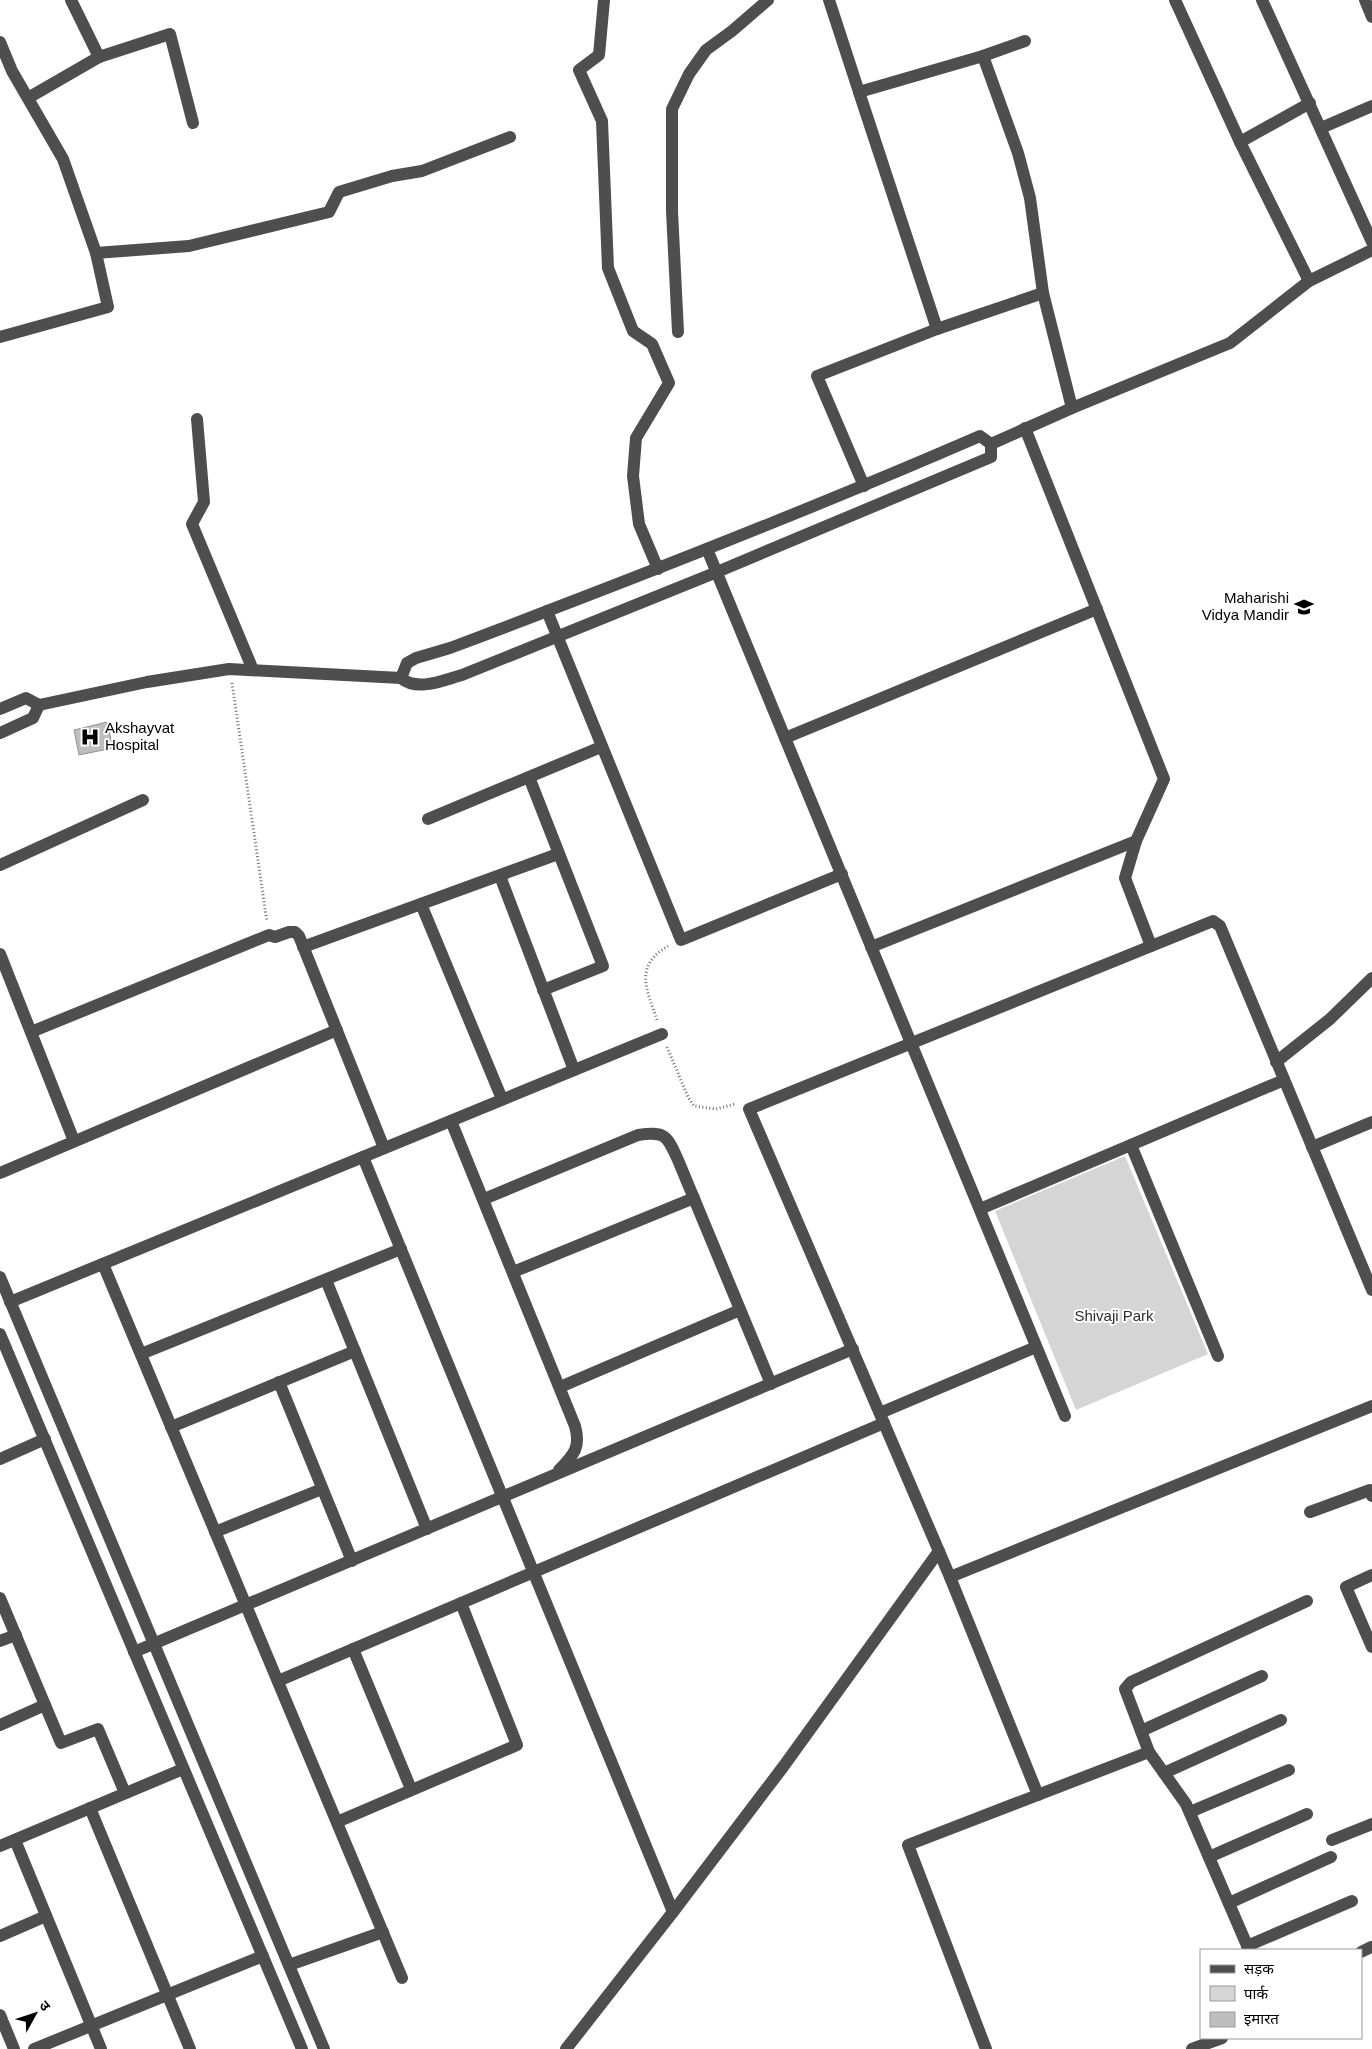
<svg xmlns="http://www.w3.org/2000/svg" width="1372" height="2049" viewBox="0 0 1372 2049" font-family="Helvetica,'Noto Sans Devanagari',sans-serif">
	<rect width="100%" height="100%" fill="#fff"/>
	<path fill="#d5d5d5" d="M1125,1156l83,198 -132,56 -81,-199z"/>
	<path fill="#bebebe" stroke="#929292" d="M107,722l6,26 -34,7 -5,-25z"/>
	<g fill="none" stroke-linecap="round" stroke-linejoin="round">
		<g stroke="#707070" stroke-width="3" stroke-dasharray="1 2.5" stroke-linecap="butt">
			<path d="M232,683l35,239"/>
			<path d="M657,1020c-10,-31 -24,-53 11,-74"/>
			<path d="M667,1047l21,50 6,9 22,3 19,-5"/>
		</g>
		<g stroke="#4e4e4e" stroke-width="12">
			<path d="M71,0l28,57"/>
			<path d="M604,0l-5,55 -20,15 23,51 6,147 25,63 19,13 17,39 -33,55 -3,38 6,48 19,45"/>
			<path d="M829,0l30,92"/>
			<path d="M1175,0l65,142 69,139"/>
			<path d="M1262,0l110,242"/>
			<path d="M1365,0l7,17"/>
			<path d="M0,42l12,29 51,88 33,94 12,54 -108,30"/>
			<path d="M983,56l35,97 12,45 13,95 29,115"/>
			<path d="M28,98l71,-41 71,-23 23,89"/>
			<path d="M1321,128l51,-22"/>
			<path d="M1240,142l70,-39"/>
			<path d="M96,253l93,-7 140,-34 10,-20 53,-16 30,-5 88,-34"/>
			<path d="M937,329l-78,-237 124,-36 42,-15"/>
			<path d="M678,332l-6,-121v-102l17,-35 17,-24 26,-19 36,-31"/>
			<path d="M197,419l7,83 -12,22 61,146"/>
			<path d="M1025,428l139,351 -28,62 -11,37 26,68"/>
			<path d="M991,444l81,-36 158,-65 79,-62 63,-31"/>
			<path d="M864,486l-47,-110 120,-47 106,-36"/>
			<path d="M707,549l358,867"/>
			<path d="M547,611l134,329 161,-66"/>
			<path d="M401,678l6,-15 9,-5 34,-10c178,-67 355,-136 530,-212l11,8"/>
			<path d="M0,709l26,-11 13,7 108,-23 82,-13 172,9c17,14 42,2 61,-3l255,-103 274,-115v-13"/>
			<path d="M0,733l33,-15 6,-13"/>
			<path d="M785,738l312,-129"/>
			<path d="M529,777l74,189 -60,24"/>
			<path d="M428,819l173,-72"/>
			<path d="M0,865l143,-65"/>
			<path d="M500,876l74,194"/>
			<path d="M421,904l81,195"/>
			<path d="M303,947l255,-93"/>
			<path d="M871,947l265,-106"/>
			<path d="M0,954l74,187"/>
			<path d="M31,1032l238,-97 6,2 14,-5h6l4,4 85,212"/>
			<path d="M1276,1062l54,-43 42,-41"/>
			<path d="M451,1121l124,305c6,21 -1,29 -16,44"/>
			<path d="M1131,1145l87,211"/>
			<path d="M1312,1147l60,-25"/>
			<path d="M363,1157l310,755"/>
			<path d="M0,1173l337,-143"/>
			<path d="M484,1199l154,-64c28,-4 29,1 40,25l93,224"/>
			<path d="M980,1209l304,-129"/>
			<path d="M103,1264l299,714"/>
			<path d="M513,1272l181,-74"/>
			<path d="M0,1277l324,772"/>
			<path d="M326,1280l101,249"/>
			<path d="M10,1302l652,-268"/>
			<path d="M0,1334l302,715"/>
			<path d="M141,1354l260,-105"/>
			<path d="M279,1382l73,179"/>
			<path d="M560,1387l180,-77"/>
			<path d="M880,1413l156,-66"/>
			<path d="M171,1427l184,-76"/>
			<path d="M0,1459l45,-20"/>
			<path d="M1310,1512l60,-22 2,6"/>
			<path d="M215,1532l107,-43"/>
			<path d="M1372,1575l-26,12 26,60"/>
			<path d="M950,1577l422,-171"/>
			<path d="M0,1598l61,145 37,-14 27,64"/>
			<path d="M0,1641l16,-6"/>
			<path d="M353,1649l58,140"/>
			<path d="M134,1652l719,-303"/>
			<path d="M278,1681l606,-258"/>
			<path d="M0,1725l45,-20"/>
			<path d="M1141,1731l121,-55"/>
			<path d="M1149,1752l37,52 63,146"/>
			<path d="M1164,1773l117,-53"/>
			<path d="M1038,1795l-88,-218 -201,-468 464,-188 7,5 152,364"/>
			<path d="M90,1808l100,241"/>
			<path d="M1190,1812l99,-42"/>
			<path d="M337,1822l180,-77 -56,-142"/>
			<path d="M15,1840l86,209"/>
			<path d="M1332,1840l40,-16"/>
			<path d="M0,1846l183,-77"/>
			<path d="M1209,1857l98,-43"/>
			<path d="M1229,1903l102,-46"/>
			<path d="M0,1936l46,-20"/>
			<path d="M1247,1946l105,-45"/>
			<path d="M1361,1952l10,-5"/>
			<path d="M289,1965l94,-33"/>
			<path d="M0,2015l14,34"/>
			<path d="M34,2049l229,-93"/>
			<path d="M566,2049l107,-137 110,-145 156,-216"/>
			<path d="M986,2049l-78,-204 241,-93 -24,-63 6,-7 176,-81"/>
			<path d="M1192,2049l30,-11"/>
		</g>
	</g>
	<defs>
		<g id="school-bare" transform="scale(1.5)"><path d="M0-5L7-2L0 1L-7-2ZM-4 1L0 2.5L4 1V4Q0 6-4 4Z" fill="#000" stroke="#fff" stroke-width="2.5" paint-order="stroke"/></g>
		<g id="hospital-bare" transform="scale(1.5)"><path d="M-5-5h3v3.5h4V-5h3V5h-3V1.5h-4V5h-3Z" fill="#000" stroke="#fff" stroke-width="2.5" paint-order="stroke"/></g>
	</defs>
	<g fill-rule="evenodd">
		<use href="#school-bare" x="1304" y="607"/>
		<use href="#hospital-bare" x="90" y="737"/>
	</g>
	<g text-anchor="middle" stroke-width="4" stroke-linejoin="round" paint-order="stroke">
		<g font-size="15" fill="#000" stroke="#fff" text-anchor="end">
			<text x="1289" y="603">Maharishi<tspan x="1289" dy="17">Vidya Mandir</tspan></text>
			<text x="105" y="733" text-anchor="start">Akshayvat<tspan x="105" dy="17">Hospital</tspan></text>
		</g>
		<g font-size="15" fill="#2c2c2c" stroke="#fff">
			<text x="1114" y="1321">Shivaji Park</text>
		</g>
	</g>
	<rect x="1200" y="1949" width="162" height="90" fill="#ffffff" stroke="#999999"/>
	<rect x="1210" y="1965" width="25" height="8" fill="#4e4e4e" stroke="#999999"/>
	<text x="1244" y="1974" font-size="15" fill="#000000">सड़क</text>
	<rect x="1210" y="1986" width="25" height="15" fill="#d5d5d5" stroke="#999999"/>
	<text x="1244" y="1999" font-size="15" fill="#000000">पार्क</text>
	<rect x="1210" y="2012" width="25" height="15" fill="#bebebe" stroke="#999999"/>
	<text x="1244" y="2024" font-size="15" fill="#000000">इमारत</text>
	<g transform="translate(35 2014) rotate(50)" stroke="#ffffff" stroke-width="4" paint-order="stroke">
	<path d="M0-4L9 19L0 12L-9 19Z" fill="#000000"/>
	<text y="-8" font-size="14" font-weight="bold" text-anchor="middle" fill="#000000">उ</text>
	</g>
</svg>
